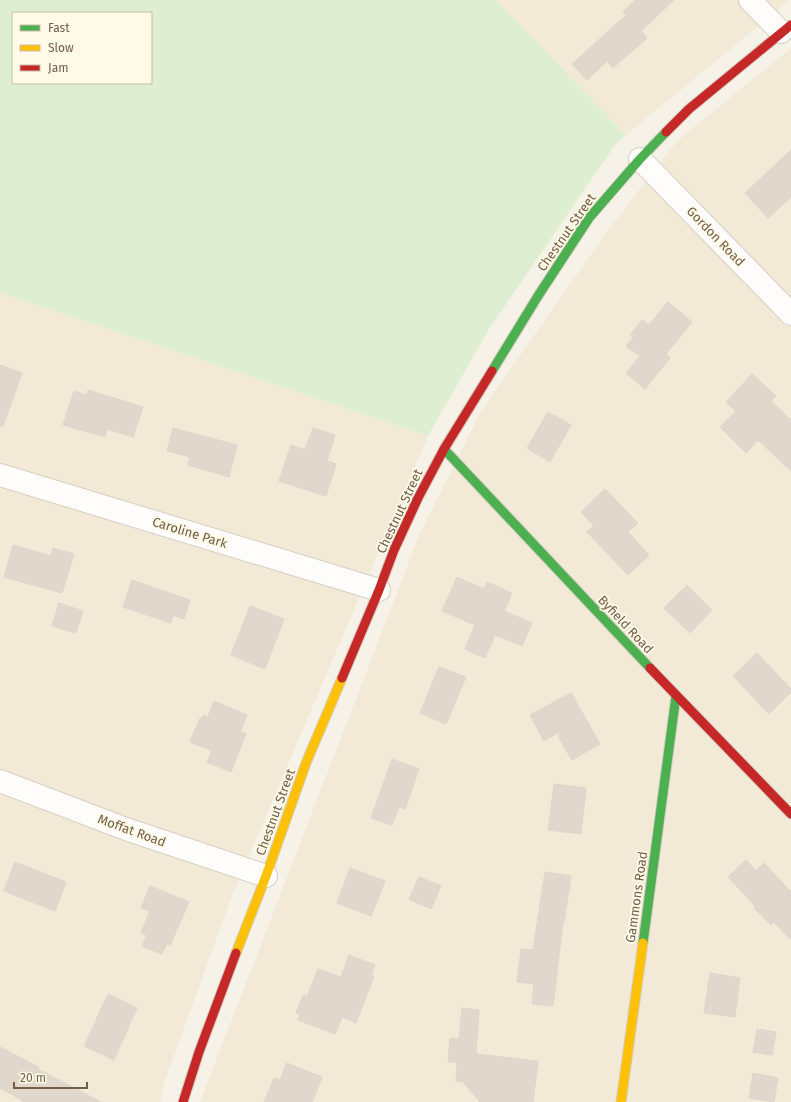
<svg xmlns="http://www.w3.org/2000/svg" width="791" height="1102" viewBox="0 0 791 1102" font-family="'Fira Sans',sans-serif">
	<rect width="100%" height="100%" fill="#f6f2e7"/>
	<g fill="#f2ead7">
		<path d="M496,0h294l-164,135z"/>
		<path d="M791,48v1054h-591l221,-571 60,-120 127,-181 69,-89z"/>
		<path d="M0,293l428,143 -197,462 -67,186 -3,18h-161z"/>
	</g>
	<path fill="#deeed1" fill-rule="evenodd" d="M0,0h496l130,135 -11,10 -126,184 -61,107 -428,-143zM13,13h138v70h-138z"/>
	<g fill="#e0d8cc" stroke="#dfd6c9">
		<path d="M635,0h39l-33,31 6,7 -34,30 -6,-7 -20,19 -15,-16 54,-49 -3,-3z"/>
		<path d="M791,150v47l-23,21 -23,-25z"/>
		<path d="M668,302l24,20 -26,32 4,4 -25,31 -19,-16 14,-17 -14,-10 7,-8 -3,-3 12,-15 7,5z"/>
		<path d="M0,365l22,8 -19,53h-3z"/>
		<path d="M752,374l24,22 -5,5 20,19v51l-33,-31 -12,13 -26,-26 16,-16 -10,-9z"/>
		<path d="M88,390l55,17 -10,30 -26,-8 -2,8 -42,-12 11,-34 13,4z"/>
		<path d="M548,412l23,13 -21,37 -23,-14z"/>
		<path d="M173,428l64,17 -8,32 -41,-12 2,-8 -23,-6z"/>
		<path d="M313,428l22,7 -8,26 9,3 -10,32 -47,-15 12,-36 14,5z"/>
		<path d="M605,489l33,34 -10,9 21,23 -21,20 -41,-43 7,-6 -13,-14z"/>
		<path d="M13,545l38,11 2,-8 21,6 -12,39 -58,-16z"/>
		<path d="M457,577l27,12 3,-7 25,11 -8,18 28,12 -10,23 -27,-11 -10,23 -20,-9 10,-24 -33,-14z"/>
		<path d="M132,580l58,20 -6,19 -11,-4 -2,8 -48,-16z"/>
		<path d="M687,585l25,25 -22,23 -26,-25z"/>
		<path d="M59,603l24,8 -7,22 -24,-7z"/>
		<path d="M250,606l34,13 -19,50 -34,-14z"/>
		<path d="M757,653l34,36v3l-22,22 -36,-38z"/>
		<path d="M439,667l27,10 -20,47 -26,-11z"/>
		<path d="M571,693l29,51 -28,16 -13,-22 1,-6 -16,9 -14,-26z"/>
		<path d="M214,701l33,14 -7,17 6,2 -15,38 -24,-10 5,-11 -22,-9 10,-24 1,1 2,-4 5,2z"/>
		<path d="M392,759l27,10 -14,40 -6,-2 -7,18 -21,-7z"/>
		<path d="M554,784l32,4 -5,46 -33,-4z"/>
		<path d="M746,860l10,11 8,-8 27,29v48l-17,-18 -3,3 -17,-17 2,-1 -28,-30z"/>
		<path d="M15,862l51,20 -11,29 -51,-20z"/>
		<path d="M350,868l35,13 -14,35 -34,-13z"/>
		<path d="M545,872l26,4 -7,46h-1l-10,84 -21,-2 2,-20 -17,-2 4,-33 12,1z"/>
		<path d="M419,877l22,9 -10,23 -22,-10z"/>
		<path d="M150,886l39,16 -19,43 -4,-1 -4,10 -20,-8 5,-11 -6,-2 9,-22 -9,-3z"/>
		<path d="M349,955l26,10 -4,10 3,1 -18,47 -14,-6 -7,17 -37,-14 2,-6 -4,-1 7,-18 4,2 11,-28 23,8z"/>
		<path d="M710,973l30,5 -5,39 -31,-4z"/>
		<path d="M108,994l29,14 -23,52 -30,-14z"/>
		<path d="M462,1008l17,2 -3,44 62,7 -5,41h-53l-17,-20 -7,-1 1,-19h-9l2,-24 9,1z"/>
		<path d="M757,1029l19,3 -4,23 -19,-3z"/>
		<path d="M0,1047l39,20 -1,2 63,33h-76l-25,-14z"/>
		<path d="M287,1063l35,14 -10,25h-48l10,-24 6,2z"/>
		<path d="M753,1073l25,5 -4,24 -25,-4z"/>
	</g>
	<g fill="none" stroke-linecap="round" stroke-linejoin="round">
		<g stroke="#d5cec2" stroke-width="24">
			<g id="street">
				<path d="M750,0l31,32"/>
				<path d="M640,159l151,155"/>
				<path d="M0,475l379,115"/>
				<path d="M0,781l126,48 140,47"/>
			</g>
		</g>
		<g stroke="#d4cdc1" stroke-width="11">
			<g id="fast">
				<path d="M492,371l46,-75 51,-78 51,-59 26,-27"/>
				<path d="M444,449l206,219"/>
				<path d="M643,943l33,-247"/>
			</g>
		</g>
		<g stroke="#d4cdc1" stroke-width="11">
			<g id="slow">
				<path d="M236,953l30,-77 40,-113 36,-85"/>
				<path d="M621,1102l22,-159"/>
			</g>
		</g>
		<g stroke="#d4cdc1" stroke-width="11">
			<g id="jam">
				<path d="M666,132l23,-23 102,-84"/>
				<path d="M650,668l141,146"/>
				<path d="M342,678l37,-88 15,-40 24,-52 26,-49 48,-78"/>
				<path d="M183,1102l16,-50 37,-99"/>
			</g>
		</g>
		<use href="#street" stroke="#fefdfb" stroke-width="22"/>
		<use href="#fast" stroke="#4caf50" stroke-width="9"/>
		<use href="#slow" stroke="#ffc107" stroke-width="9"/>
		<use href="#jam" stroke="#c62828" stroke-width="9"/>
	</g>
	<g text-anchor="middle" stroke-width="3.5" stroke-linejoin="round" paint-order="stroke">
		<g font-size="13" fill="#735e48" stroke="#fff9e7">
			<text transform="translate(566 232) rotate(-55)" y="5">Chestnut Street</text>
			<text transform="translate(716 236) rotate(46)" y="5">Gordon Road</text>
			<text transform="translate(399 511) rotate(-65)" y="5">Chestnut Street</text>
			<text transform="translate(190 532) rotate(17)" y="5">Caroline Park</text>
			<text transform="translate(626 624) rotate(47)" y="5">Byfield Road</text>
			<text transform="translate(275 812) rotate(-70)" y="5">Chestnut Street</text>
			<text transform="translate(132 830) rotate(20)" y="5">Moffat Road</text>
			<text transform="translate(636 897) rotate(-82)" y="5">Gammons Road</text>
		</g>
	</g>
	<rect x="12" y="12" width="140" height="72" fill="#fff9e7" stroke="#c7bba7"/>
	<rect x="20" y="25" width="20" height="6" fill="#4caf50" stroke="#c7bba7"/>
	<text x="48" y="32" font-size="12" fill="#735e48">Fast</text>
	<rect x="20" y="45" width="20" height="6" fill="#ffc107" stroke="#c7bba7"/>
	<text x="48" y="52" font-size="12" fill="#735e48">Slow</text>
	<rect x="20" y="65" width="20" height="6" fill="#c62828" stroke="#c7bba7"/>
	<text x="48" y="72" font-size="12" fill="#735e48">Jam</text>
	<path d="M14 1082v6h73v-6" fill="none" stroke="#735e48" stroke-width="2"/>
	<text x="20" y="1082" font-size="12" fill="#735e48" stroke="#fff9e7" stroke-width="3" paint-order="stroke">20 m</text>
</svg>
